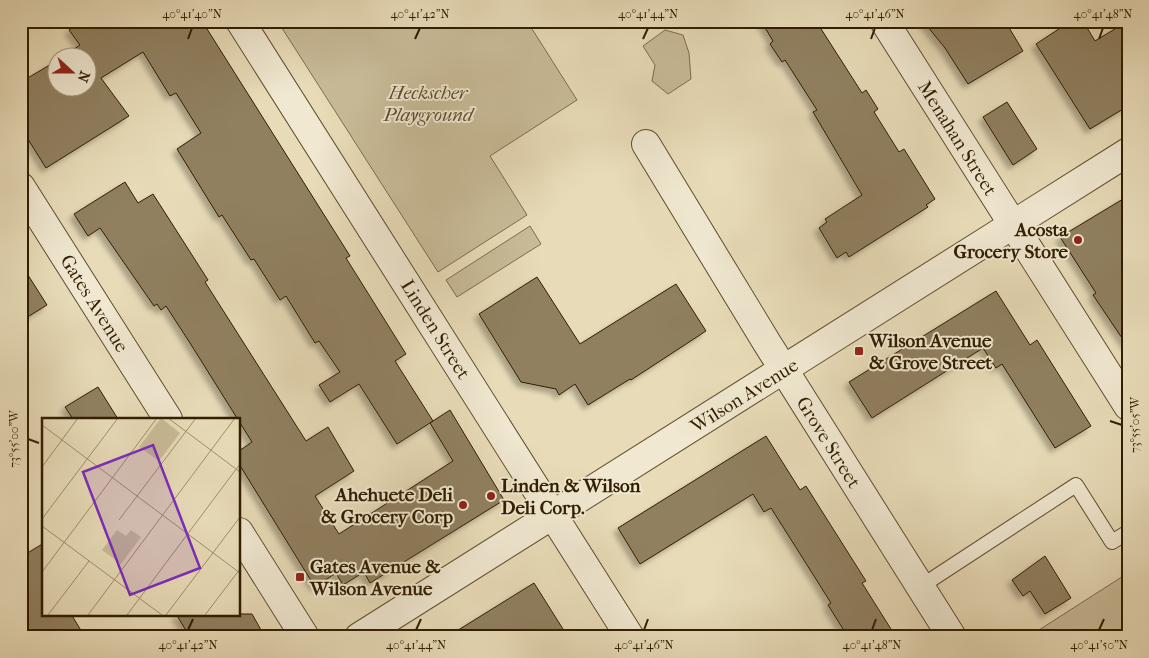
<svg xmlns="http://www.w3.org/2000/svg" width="1149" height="658" viewBox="0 0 1149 658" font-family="'IM FELL French Canon',serif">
	<defs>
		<filter id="shadow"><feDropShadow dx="-4.5" dy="4.5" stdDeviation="2.5" flood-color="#0004"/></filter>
	</defs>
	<rect width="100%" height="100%" fill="#e8dcb8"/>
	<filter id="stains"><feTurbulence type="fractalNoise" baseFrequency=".004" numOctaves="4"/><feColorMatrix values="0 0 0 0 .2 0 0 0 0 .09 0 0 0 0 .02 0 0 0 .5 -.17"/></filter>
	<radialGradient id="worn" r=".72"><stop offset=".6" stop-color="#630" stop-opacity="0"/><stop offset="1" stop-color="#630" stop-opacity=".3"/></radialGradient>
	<g fill="#c9bc99" stroke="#7d6c4c">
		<path d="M286,21h241l50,79 -87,56 37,59 -89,57 -158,-247z"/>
		<path d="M665,30l18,5 6,18 2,26 -23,15 -16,-13 3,-16 -12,-19z"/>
		<path d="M530,226l11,18 -84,53 -11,-17z"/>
		<path d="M1128,573v64h-100z"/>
	</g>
	<g fill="#908060" stroke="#311d00" filter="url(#shadow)">
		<path d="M83,21h119l148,235 -4,2 60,96 -11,7 38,60 -36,23 -38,-60 -29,18 -11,-17 21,-13 -21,-31 -4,2 -29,-47 -6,4 -26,-41 -3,1 -29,-45 -3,2 -42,-68 24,-16 -25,-40 -6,3 -27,-44 -42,26 28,38 -83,52 -25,-40v-46l37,-22v28h30v-30h-27l19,-13 -11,-15z"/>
		<path d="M761,21h55l46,72 4,-3 12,19 -4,3 25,40 5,-3 31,50 -9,6 2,2 -79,50 -3,-5 -9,6 -18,-30 8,-6 -2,-3 37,-24 -49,-83 4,-2 -32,-50 -3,2 -12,-18 3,-3z"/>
		<path d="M923,21h82l18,30 -55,33 -23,-36z"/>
		<path d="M1071,21h12l12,20 33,-20v85l-38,23 -54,-85z"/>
		<path d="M1007,102l30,47 -24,16 -30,-48z"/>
		<path d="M125,182l13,21 15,-9 55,86 -3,2 101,159 22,-14 10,17 16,27 -39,25 24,38 114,-73 -23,-38 20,-13 54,90 -134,83 -6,-11 -21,13 -7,-12 -21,14 -76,-123v-13l13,-9 -62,-99 -24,-37 -5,4 -4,-6 -3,2 -54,-78 -12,8 -14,-22z"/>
		<path d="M1128,196v151l-35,-52 3,-2 -36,-56z"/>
		<path d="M21,264l26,41 -26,16z"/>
		<path d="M537,277l43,67 96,-60 30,47 -75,49 -1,-1 -42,26 -13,-21 -16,11 -3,-6 -35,-7 -42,-68z"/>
		<path d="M996,291l34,54 7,-5 54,86 -36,22 -53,-84 -6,4 -13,-20 -111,70 -23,-36z"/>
		<path d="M98,387l20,32h-45l-8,-12z"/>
		<path d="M766,436l34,54 6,-4 60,95 -4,2 34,54h-48l-20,-32 3,-2 -60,-95 -7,4 -11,-18 -113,70 -22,-36z"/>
		<path d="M44,543v71h27l14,23h-64v-80z"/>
		<path d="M1045,556l26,42 -26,16 -15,-23 -7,5 -11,-16z"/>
		<path d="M534,583l34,54h-121z"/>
		<path d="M176,614h76l13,23h-75z"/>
	</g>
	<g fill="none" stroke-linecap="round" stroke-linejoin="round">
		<g stroke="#5f4d2e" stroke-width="16">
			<path id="lane" d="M920,587l156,-102 36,57 16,-10"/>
		</g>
		<g stroke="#5f4d2e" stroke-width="30">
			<g id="street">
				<path d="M240,21l390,616"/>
				<path d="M884,21l244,385"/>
				<path d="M646,144l121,199 185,294"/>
				<path d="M21,187l147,232"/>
				<path d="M239,532l66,105"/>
				<path d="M359,637l769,-485"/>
			</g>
		</g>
		<use href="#lane" stroke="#f0e8d1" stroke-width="14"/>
		<use href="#street" stroke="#f0e8d1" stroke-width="28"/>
	</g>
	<path fill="none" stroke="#311d00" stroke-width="2" d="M188,39l4,-11M415,39l5,-11M643,39l5,-11M871,39l4,-11M1099,39l4,-11M1110,421l12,4M28,439l11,4M188,630l5,-11M416,630l5,-11M644,630l4,-11M872,630l4,-11M1099,630l5,-11"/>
	<g fill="#8f2418" stroke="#f0e8d1" stroke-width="2">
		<circle cx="1078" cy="240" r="5"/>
		<rect x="854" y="346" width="10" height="10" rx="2.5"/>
		<circle cx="491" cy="496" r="5"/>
		<circle cx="463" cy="505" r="5"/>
		<rect x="295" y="572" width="10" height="10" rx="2.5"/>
	</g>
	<g text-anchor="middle" stroke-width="4" stroke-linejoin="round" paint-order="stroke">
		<g font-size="19" font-style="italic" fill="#5f4d2e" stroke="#f0e8d1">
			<text x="428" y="99">Heckscher<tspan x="428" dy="22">Playground</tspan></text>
		</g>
		<g font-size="19" fill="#311d00" stroke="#f0e8d1">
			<text transform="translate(958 138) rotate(58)" y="7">Menahan Street</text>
			<text transform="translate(95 303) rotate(58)" y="7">Gates Avenue</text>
			<text transform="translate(436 329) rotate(58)" y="7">Linden Street</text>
			<text transform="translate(744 395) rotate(-32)" y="7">Wilson Avenue</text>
			<text transform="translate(829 442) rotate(58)" y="7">Grove Street</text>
		</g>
		<g font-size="19" font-weight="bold" fill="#311d00" stroke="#f0e8d1" text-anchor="start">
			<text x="1068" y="236" text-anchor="end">Acosta<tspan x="1068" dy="22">Grocery Store</tspan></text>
			<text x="869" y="347">Wilson Avenue<tspan x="869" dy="22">&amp; Grove Street</tspan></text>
			<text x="501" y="492">Linden &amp; Wilson<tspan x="501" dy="22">Deli Corp.</tspan></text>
			<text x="453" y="501" text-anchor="end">Ahehuete Deli<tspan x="453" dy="22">&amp; Grocery Corp</tspan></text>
			<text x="310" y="573">Gates Avenue &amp;<tspan x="310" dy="22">Wilson Avenue</tspan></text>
		</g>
	</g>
	<g transform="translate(42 418)">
		<rect width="198" height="198" fill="#e8dcb8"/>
		<path d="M119,0l19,15 -21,28 -20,-14zM75,112l9,6 5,-6 10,7 -20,27 -19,-14z" fill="#c9bc99"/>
		<path fill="none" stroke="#9f906e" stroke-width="1" d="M126,0l72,54M0,7l198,148M0,49l36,-49M0,101l76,-101M77,102l77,-102M0,108l120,89M0,154l115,-154M6,197l41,-54M46,197l147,-197M85,197l113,-151M124,197l74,-98M163,197l35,-46"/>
		<path fill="#7b2cbf" fill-opacity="0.15" stroke="#7b2cbf" stroke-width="2.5" d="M111,27l47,123 -70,27 -47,-123z"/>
		<rect width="198" height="198" fill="none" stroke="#311d00" stroke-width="2.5"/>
	</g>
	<rect width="1149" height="658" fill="none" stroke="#e8dcb8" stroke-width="55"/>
	<g transform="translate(72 72) rotate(111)"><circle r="24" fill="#f0e8d1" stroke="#a4977d"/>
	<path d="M0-4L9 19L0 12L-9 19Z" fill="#8f2418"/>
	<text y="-8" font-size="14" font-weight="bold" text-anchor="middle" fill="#311d00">N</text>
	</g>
	<rect x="28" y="28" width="1094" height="602" fill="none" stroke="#311d00" stroke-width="2"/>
	<g font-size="12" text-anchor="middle" fill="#311d00">
		<text x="192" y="18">40°41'40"N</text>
		<text x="420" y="18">40°41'42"N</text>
		<text x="648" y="18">40°41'44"N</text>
		<text x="875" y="18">40°41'46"N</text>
		<text x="1103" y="18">40°41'48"N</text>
		<text transform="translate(1135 425) rotate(-90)" y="4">73°55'05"W</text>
		<text transform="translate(14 439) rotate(-90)" y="4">73°55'00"W</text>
		<text x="188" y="649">40°41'42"N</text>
		<text x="416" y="649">40°41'44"N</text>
		<text x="644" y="649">40°41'46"N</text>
		<text x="872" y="649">40°41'48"N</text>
		<text x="1099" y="649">40°41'50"N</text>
	</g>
	<rect width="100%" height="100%" filter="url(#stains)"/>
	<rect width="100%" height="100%" fill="url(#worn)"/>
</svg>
